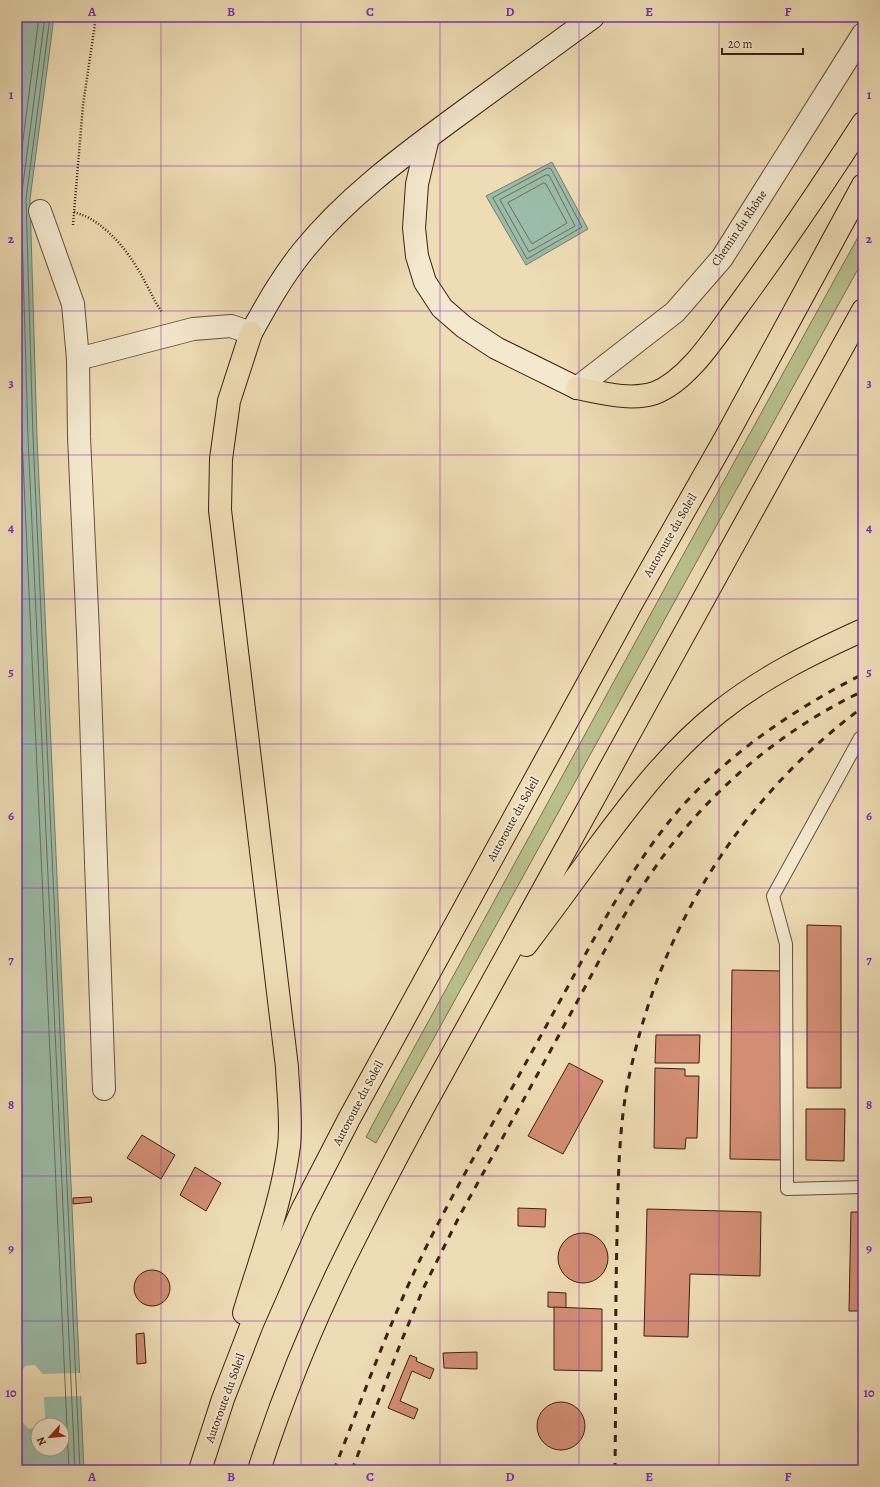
<svg xmlns="http://www.w3.org/2000/svg" width="880" height="1487" viewBox="0 0 880 1487" font-family="Alegreya,serif">
	<rect width="100%" height="100%" fill="#eedcb4"/>
	<filter id="stains"><feTurbulence type="fractalNoise" baseFrequency=".005" numOctaves="4"/><feColorMatrix values="0 0 0 0 .2 0 0 0 0 .09 0 0 0 0 .02 0 0 0 .5 -.17"/></filter>
	<radialGradient id="worn" r=".72"><stop offset=".6" stop-color="#630" stop-opacity="0"/><stop offset="1" stop-color="#630" stop-opacity=".3"/></radialGradient>
	<path fill="#b9c08c" stroke="#7a7050" d="M863,228v32l-487,883 -10,-6 31,-58 269,-493z"/>
	<g fill="#9bbca8" stroke="#757e6c" fill-rule="evenodd">
		<path d="M17,17h37l-24,182 7,238 47,1033h-67zM38,1425h24v24h-24z"/>
		<path d="M552,162l36,67 -62,36 -40,-69z"/>
	</g>
	<path fill="#eedcb4" d="M35,1365l8,9 37,-1 2,23 -38,1 1,21 -5,7h-2v2l-10,2 -7,-9 -2,-45 6,-9z"/>
	<g fill="none" stroke-linecap="round" stroke-linejoin="round">
		<g stroke="#6c6e5e" stroke-width="1">
			<path d="M45,17l-24,182 7,238 47,1033"/>
			<path d="M50,17l-24,182 7,238 47,1033"/>
			<path d="M548,168l3,1 31,58 -55,32 -34,-61z"/>
			<path d="M546,175h3l26,51 -46,26 -29,-52z"/>
			<path d="M544,183l2,1 21,39 -35,21 -24,-41z"/>
			<path d="M17,186l22,-169"/>
			<path d="M17,257l5,181 47,1032"/>
		</g>
	</g>
	<g fill="#d28d73" stroke="#3c2113">
		<path d="M807,925l34,1v162h-34z"/>
		<path d="M732,970l51,1 -2,189 -51,-1z"/>
		<path d="M656,1035h44l-1,28h-44z"/>
		<path d="M569,1063l34,18 -40,73 -35,-18z"/>
		<path d="M655,1068l30,1v7h14l-2,62h-11l-1,11 -31,-1z"/>
		<path d="M806,1109h39l-1,52 -38,-1z"/>
		<path d="M142,1135l33,20 -14,24 -34,-21z"/>
		<path d="M195,1167l26,16 -15,28 -26,-16z"/>
		<path d="M91,1197l1,5 -19,2v-6z"/>
		<path d="M518,1208l28,1 -1,18 -27,-1z"/>
		<path d="M647,1209l114,3 -1,64 -70,-2 -2,63 -44,-1z"/>
		<path d="M851,1212h12v99h-14z"/>
		<circle cx="583" cy="1258" r="25"/>
		<circle cx="152" cy="1288" r="18"/>
		<path d="M548,1292l18,1v15l-18,-1z"/>
		<path d="M554,1307l48,2v62l-48,-1z"/>
		<path d="M144,1333l2,30 -9,1 -1,-30z"/>
		<path d="M477,1352v17l-33,-1 -1,-15z"/>
		<path d="M410,1355l7,3 -1,3 18,8 -4,10 -18,-8 -12,30 18,8 -4,10 -26,-11z"/>
		<circle cx="561" cy="1426" r="24"/>
	</g>
	<g fill="none" stroke-linecap="round" stroke-linejoin="round">
		<g stroke="#68503b" stroke-width="14">
			<path id="lane" d="M863,736l-3,2 -87,158 13,48 1,245 76,-2"/>
		</g>
		<g stroke="#68503b" stroke-width="24">
			<g id="street">
				<path d="M40,211l33,93 5,55"/>
				<path d="M577,388l98,-76 47,-54 141,-224"/>
				<path d="M104,1089l-16,-456 -9,-196 -1,-78 115,-30 38,-3 20,7"/>
			</g>
		</g>
		<g stroke="#3c2113" stroke-width="24">
			<g id="secondary">
				<path d="M428,138l-11,46 -3,44 3,28 8,26 17,26 22,19 32,21 81,40"/>
				<path d="M251,333c16,-29 31,-56 52,-82 42,-52 97,-93 150,-132 47,-34 94,-68 140,-102"/>
			</g>
		</g>
		<g stroke="#3c2113" stroke-width="24">
			<g id="highway">
				<path d="M577,388c25,5 54,13 78,5 34,-13 62,-59 83,-87 44,-60 85,-121 125,-183"/>
				<path d="M526,945c24,-32 47,-63 70,-95 37,-50 74,-99 123,-138 44,-35 93,-59 144,-82"/>
				<path d="M244,1313c16,-54 38,-111 45,-167 3,-25 -1,-53 -2,-79l-67,-557 1,-51 8,-58 22,-68"/>
				<path d="M200,1470l23,-71 29,-75 50,-114 47,-91 285,-520 92,-162 137,-252"/>
				<path d="M259,1470c23,-71 51,-141 84,-208 26,-53 53,-104 81,-156l439,-796"/>
			</g>
		</g>
		<g stroke="#3c2113" stroke-width="2.5" stroke-dasharray="1 2" stroke-linecap="butt">
			<path d="M74,212c5,2 10,3 15,6 24,13 44,40 56,64 6,10 10,21 17,30"/>
			<path d="M73,225l10,-120 13,-88"/>
		</g>
		<use href="#lane" stroke="#f4e8ce" stroke-width="12"/>
		<use href="#street" stroke="#f4e8ce" stroke-width="22"/>
		<use href="#secondary" stroke="#f4e8ce" stroke-width="22"/>
		<use href="#highway" stroke="#eedcb4" stroke-width="22"/>
		<g stroke="#3c2113" stroke-width="3" stroke-dasharray="7 7" stroke-linecap="butt">
			<path d="M334,1470c25,-64 49,-129 77,-191 19,-42 41,-82 63,-122 27,-49 54,-98 81,-147 39,-70 76,-147 130,-207 50,-54 113,-96 178,-129"/>
			<path d="M352,1470l49,-128 23,-55 36,-72c37,-67 74,-134 111,-202 26,-47 50,-97 81,-141 52,-77 127,-141 211,-181"/>
			<path d="M615,1470c1,-78 0,-155 2,-233 1,-43 1,-87 7,-131 3,-24 9,-47 15,-70 36,-132 114,-248 224,-329"/>
		</g>
	</g>
	<path fill="none" stroke="#7b2cbf" stroke-width="1" stroke-opacity="0.55" d="M161,17v1453M301,17v1453M440,17v1453M579,17v1453M719,17v1453M17,166h846M17,311h846M17,455h846M17,599h846M17,744h846M17,888h846M17,1032h846M17,1176h846M17,1321h846"/>
	<g text-anchor="middle" stroke-width="4" stroke-linejoin="round" paint-order="stroke">
		<g font-size="12" fill="#3c2113" stroke="#f4e8ce">
			<text transform="translate(739 228) rotate(-56)" y="4">Chemin du Rhône</text>
			<text transform="translate(670 535) rotate(-60)" y="4">Autoroute du Soleil</text>
			<text transform="translate(513 819) rotate(-61)" y="4">Autoroute du Soleil</text>
			<text transform="translate(358 1103) rotate(-62)" y="4">Autoroute du Soleil</text>
			<text transform="translate(225 1398) rotate(-70)" y="4">Autoroute du Soleil</text>
		</g>
	</g>
	<rect width="880" height="1487" fill="none" stroke="#eedcb4" stroke-width="44"/>
	<g transform="translate(50 1437) rotate(243)"><circle r="19" fill="#f4e8ce" stroke="#aa9883"/>
	<path d="M0-3L7 15L0 10L-7 15Z" fill="#8f2418"/>
	<text y="-6" font-size="11" font-weight="bold" text-anchor="middle" fill="#3c2113">N</text>
	</g>
	<path d="M722 48v6h81v-6" fill="none" stroke="#3c2113" stroke-width="2"/>
	<text x="728" y="48" font-size="12" fill="#3c2113" stroke="#f4e8ce" stroke-width="3" paint-order="stroke">20 m</text>
	<rect x="22" y="22" width="836" height="1443" fill="none" stroke="#7b2cbf" stroke-width="1.5"/>
	<g font-size="13" text-anchor="middle" font-weight="bold" fill="#7b2cbf">
		<text x="92" y="16">A</text>
		<text x="231" y="16">B</text>
		<text x="370" y="16">C</text>
		<text x="510" y="16">D</text>
		<text x="649" y="16">E</text>
		<text x="788" y="16">F</text>
		<text x="11" y="99">1</text>
		<text x="869" y="99">1</text>
		<text x="11" y="243">2</text>
		<text x="869" y="243">2</text>
		<text x="11" y="387">3</text>
		<text x="869" y="387">3</text>
		<text x="11" y="532">4</text>
		<text x="869" y="532">4</text>
		<text x="11" y="676">5</text>
		<text x="869" y="676">5</text>
		<text x="11" y="820">6</text>
		<text x="869" y="820">6</text>
		<text x="11" y="964">7</text>
		<text x="869" y="964">7</text>
		<text x="11" y="1109">8</text>
		<text x="869" y="1109">8</text>
		<text x="11" y="1253">9</text>
		<text x="869" y="1253">9</text>
		<text x="11" y="1397">10</text>
		<text x="869" y="1397">10</text>
		<text x="92" y="1481">A</text>
		<text x="231" y="1481">B</text>
		<text x="370" y="1481">C</text>
		<text x="510" y="1481">D</text>
		<text x="649" y="1481">E</text>
		<text x="788" y="1481">F</text>
	</g>
	<rect width="100%" height="100%" filter="url(#stains)"/>
	<rect width="100%" height="100%" fill="url(#worn)"/>
</svg>
